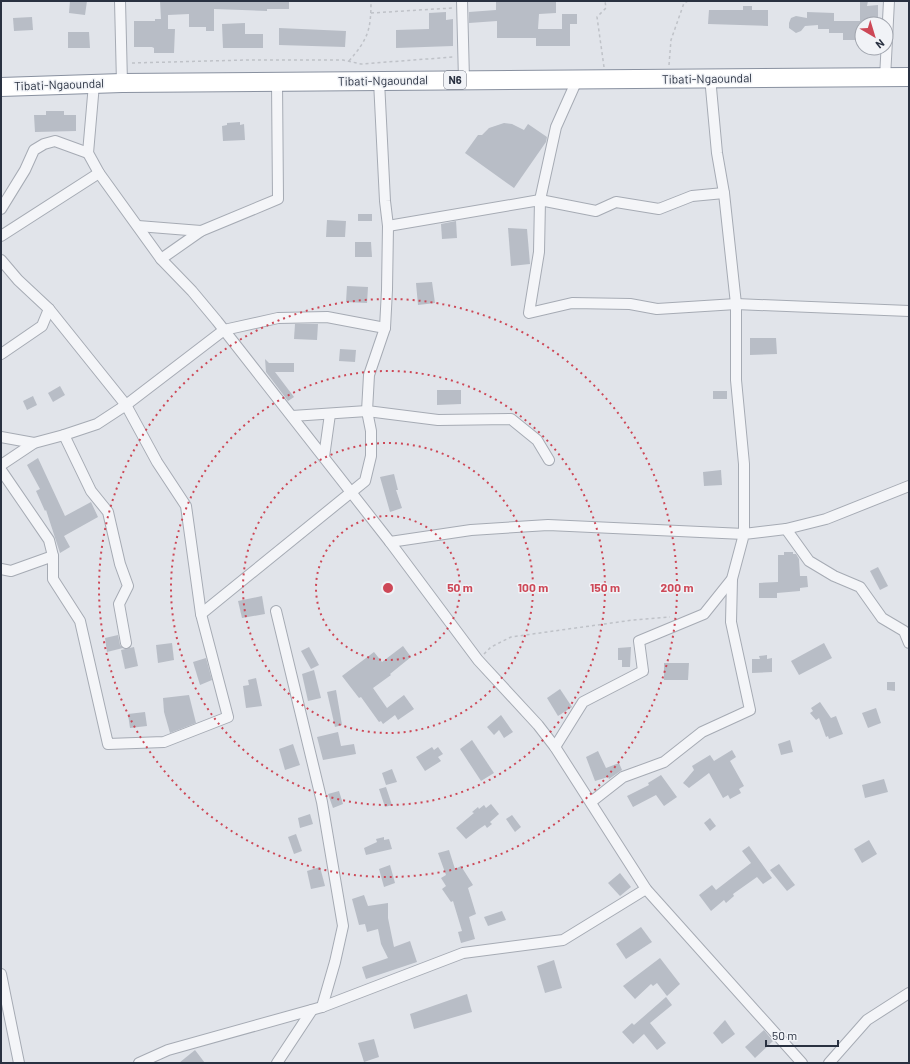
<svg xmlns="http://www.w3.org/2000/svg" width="910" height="1064" viewBox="0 0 910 1064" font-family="Barlow,sans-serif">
	<rect width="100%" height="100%" fill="#e1e4ea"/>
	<g fill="#b8bdc6">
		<path d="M70,1h17l-2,14 -16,-2z"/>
		<path d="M160,1h129v8h-22v2l-53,-2v22h-8v-4h-17v-13l-21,1v14h7l-1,24h-20v-5l-2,-1h-18v-26h21v-2h6z"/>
		<path d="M556,1v12l-17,1 -1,15h24v-15h15v10h-7v22h-34v-8h-39v-17l-28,2v-11l27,-2v-8z"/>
		<path d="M860,1h8l-1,5 11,-1v19h-16v16h-19v-7h-14v-4h-11v-4l-13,1 -4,5 -5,2 -7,-5v-5l2,-5 5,-2 11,2v-6l27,1v8h26z"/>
		<path d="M743,6h9v4h16v16l-60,-2 1,-14h34z"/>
		<path d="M446,12v8l7,-1v27l-57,2v-18l33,-1v-16z"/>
		<path d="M32,17l1,13 -19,1 -1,-13z"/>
		<path d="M245,23v11h18v14h-40l-1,-24z"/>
		<path d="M279,28l67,3 -1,16 -66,-2z"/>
		<path d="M68,32h21l1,16h-22z"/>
		<path d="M46,111h18v4h12v16l-41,1 -1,-17h12z"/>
		<path d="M240,122v3l4,-1 1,16 -22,1 -1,-15 5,-1v-2z"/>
		<path d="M504,123l8,1 12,6 4,-6 19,13 -1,5 -32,46 -49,-35 13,-18h4l7,-7z"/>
		<rect x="358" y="214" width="14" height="7"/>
		<path d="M327,220l19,1 -1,16h-19z"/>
		<path d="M456,221l1,17 -15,1 -1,-15z"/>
		<path d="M508,228l19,1 3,35 -19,2z"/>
		<path d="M355,242h16l1,15h-17z"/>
		<path d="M432,282l3,21 -17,2 -2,-22z"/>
		<path d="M347,286l21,1 -1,16 -21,-1z"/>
		<path d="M295,324h23l-1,16 -23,-1z"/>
		<path d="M750,338h26l1,16 -27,1z"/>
		<path d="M340,349l16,1 -1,12 -16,-1z"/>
		<path d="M265,359l4,4h25v9h-19l19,25 -6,4 -22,-29z"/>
		<path d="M60,386l5,9 -12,7 -5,-9z"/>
		<path d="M437,390h24v14l-24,1z"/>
		<rect x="713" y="391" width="14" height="8"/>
		<path d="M33,396l4,9 -10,5 -4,-9z"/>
		<path d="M38,458l27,58 26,-14 7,15 -34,19 6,11 -10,6 -14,-43 -1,1 -9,-20 4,-2 -13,-24z"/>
		<path d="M721,470l1,15 -18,1 -1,-14z"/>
		<path d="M394,474l4,16h-2l6,18 -12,4 -10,-35z"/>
		<path d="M784,552h9v2h3l3,5 1,17h7l1,11 -8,1v3l-23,2v5h-18v-15l19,-1v-27h6z"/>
		<path d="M878,567l10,19 -8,4 -10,-19z"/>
		<path d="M262,596l3,18 -23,4 -4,-17z"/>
		<path d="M118,635l2,10 3,3 -16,4 -2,-14z"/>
		<path d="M172,643l2,17 -16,3 -2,-18z"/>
		<path d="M824,643l8,15 -33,17 -8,-14z"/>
		<path d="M403,646l8,11 -21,17 1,1 -18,13 14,20 17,-13 10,14 -16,11 -3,-5 -12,9 -2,-3 -2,1 -18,-25 -2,1 -17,-22 32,-24 8,10z"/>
		<path d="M134,647l4,19 -13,3 -4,-19z"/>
		<path d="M309,647l10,18 -8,4 -10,-18z"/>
		<path d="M631,647l-1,20h-8v-7h-4v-12z"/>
		<path d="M767,655v4l5,-1v14l-20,1v-14h8l-1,-3z"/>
		<path d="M206,658l6,22 -12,5 -7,-23z"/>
		<path d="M664,663h25l-1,17h-24z"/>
		<path d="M314,670l7,28 -13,3 -6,-27z"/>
		<path d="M256,678l6,28 -16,2 -3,-22 6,-1 -1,-5z"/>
		<path d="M887,682h8v9l-8,-1z"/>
		<path d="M560,689l12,18 -14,9 -11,-18z"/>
		<path d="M336,690l6,35 -7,2 -8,-35z"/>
		<path d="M189,695l7,28 -26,10 -6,-21 -1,-14z"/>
		<path d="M820,702l11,16 5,-2 7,18 -14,5 -1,-3 -2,1 -7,-19 -3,2 -6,-7 3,-2 -2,-3z"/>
		<path d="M876,708l5,15 -13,5 -6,-15z"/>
		<path d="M145,712l2,14 -17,2 -2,-14z"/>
		<path d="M501,715l12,17 -9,6 -5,-8 -5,5 -7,-8z"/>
		<path d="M338,732l3,14 13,-2 2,10 -33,6 -6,-23z"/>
		<path d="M472,740l22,33 -13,8 -21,-32z"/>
		<path d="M790,740l3,12 -12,3 -3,-11z"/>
		<path d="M293,744l7,21 -15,5 -6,-21z"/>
		<path d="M432,747l2,3 4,-3 5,7 -5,3 3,4 -16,10 -9,-14z"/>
		<path d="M732,750l4,7 -6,4 14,25 -5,3 2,4 -11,6 -2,-4 -5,3 -14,-25 -20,15 -6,-5 11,-13 -2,-4 18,-11 4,6z"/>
		<path d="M598,751l8,17 13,-5 3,7 -13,9 -1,-2 -13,4 -9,-24z"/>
		<path d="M392,769l5,13 -11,3 -4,-12z"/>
		<path d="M661,775l16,22 -13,9 -8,-11 -23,12 -6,-11 22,-11 -1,-2z"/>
		<path d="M884,779l4,13 -23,6 -3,-13z"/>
		<path d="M386,787l6,18 -7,2 -6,-18z"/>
		<path d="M339,791l4,13 -10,4 -5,-14z"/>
		<path d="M491,804l8,10 -9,8 2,2 -5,4 -2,-3 -6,4 -13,10 -10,-11 18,-15 -2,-1 6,-5 1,2 5,-4 2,3z"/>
		<path d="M310,814l3,10 -13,4 -2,-10z"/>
		<path d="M512,815l9,12 -6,5 -9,-13z"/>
		<path d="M710,818l6,8 -6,5 -6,-8z"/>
		<path d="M296,834l6,17 -8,3 -6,-17z"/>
		<path d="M384,837v3l5,-1 3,10 -26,6 -2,-7 13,-6 -1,-3z"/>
		<path d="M869,840l8,14 -15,9 -8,-14z"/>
		<path d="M749,846l23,32 -9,6 -6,-7 -24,17 1,2 -8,7 -2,-3 -13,11 -12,-16 13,-10 4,5 35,-27 -9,-12z"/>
		<path d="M449,850l6,19 6,-3 12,19 -5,3 8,26 -7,3 6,22 -14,4 -3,-11 4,-1 -9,-30 -2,1 -9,-13 4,-3 -5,-8 5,-3 -8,-22z"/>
		<path d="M779,864l16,21 -8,6 -17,-21z"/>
		<path d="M390,865l5,18 -11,4 -5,-18z"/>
		<path d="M320,867l5,19 -14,3 -4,-18z"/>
		<path d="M620,873l11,14 -11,9 -12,-13z"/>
		<path d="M364,895l4,11 20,-3v15l6,29 16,-6 7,21 -51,17 -4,-12 26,-9 -7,-14 -3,-15 -11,3 -2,-8 -6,1 -7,-26z"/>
		<path d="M502,911l4,9 -18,6 -4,-9z"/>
		<path d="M641,927l11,15 -26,17 -10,-15z"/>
		<path d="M660,958l20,26 -13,12 -10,-13 -4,3 -2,-2 -16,15 -12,-13z"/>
		<path d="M554,960l8,28 -17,5 -8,-27z"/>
		<path d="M467,994l5,18 -58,17 -4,-15z"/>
		<path d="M666,997l6,8 -22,18 16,20 -9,7 -13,-16 -11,10 -11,-12 10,-9 2,2z"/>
		<path d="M725,1020l10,14 -13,10 -9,-11z"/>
		<path d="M764,1030l9,11 -18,17 -10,-11z"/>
		<path d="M374,1039l5,18 -15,5 -6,-19z"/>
		<path d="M195,1050l10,13h-26z"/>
	</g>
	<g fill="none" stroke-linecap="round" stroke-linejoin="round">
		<g stroke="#a6abb4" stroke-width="12">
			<g id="street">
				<path d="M120,1l2,82"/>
				<path d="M462,1l2,79"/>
				<path d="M885,78l4,-77"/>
				<path d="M577,80l-21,47 -16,73 -1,52 -10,61 43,-10 58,1 27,5 79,-5 173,7"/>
				<path d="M94,84l-6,69 11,20 62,86 31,32 25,30 173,221 88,118 60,65 17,22 91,142 156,174"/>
				<path d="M1,209l24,-39 9,-20 10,-6 11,-3 33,12"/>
				<path d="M138,226l63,5"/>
				<path d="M388,226l152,-26 56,11 20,-9 43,7 33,-13 32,-3"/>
				<path d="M1,236l98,-63"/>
				<path d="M161,259l40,-28 77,-32 -1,-117"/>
				<path d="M1,260l17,20 31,29 77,96 31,57 29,44 15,108 27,103 -64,25 -56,2 -28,-123 -27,-42v-23l-4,-16 -48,-70"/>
				<path d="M1,354l41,-28 7,-17"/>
				<path d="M292,416l75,-5 71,9 73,-1 26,21 12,20"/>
				<path d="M64,435l27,56 17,21 12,52 8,22 -9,18 7,39"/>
				<path d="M1,437l33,6"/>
				<path d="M324,457l6,-43"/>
				<path d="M1,465l33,-22 30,-8 33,-11 29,-19 98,-75 54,-12 49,-1 58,11"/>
				<path d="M786,529l23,32 25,15 26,11 22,31 22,13 5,12"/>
				<path d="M390,542l81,-12 77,-5 196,9v-70l-8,-84v-76l-12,-111 -7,-40 -7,-76"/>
				<path d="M1,569l10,2 42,-15"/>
				<path d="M276,611l46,191 21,124 -8,36 -13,45"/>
				<path d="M201,614l164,-133 6,-25v-25l-4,-20 2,-36 16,-47 2,-38 1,-64 -3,-25 -6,-120"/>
				<path d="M555,747l28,-45 60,-31 -4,-30 65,-27 28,-35 12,-45 42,-5 40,-10 83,-33"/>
				<path d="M591,802l32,-25 41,-15 38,-30 48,-22 -19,-88 1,-43"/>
				<path d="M1,974l18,89"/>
				<path d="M139,1063l29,-13 154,-43 141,-54 100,-13 83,-51"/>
				<path d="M277,1063l35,-53"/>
				<path d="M829,1063l38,-43 42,-27"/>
			</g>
		</g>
		<g stroke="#8991a0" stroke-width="20">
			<path id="highway" d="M1,87l121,-4 787,-6"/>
		</g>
		<g stroke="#bfc2c8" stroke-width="1.5" stroke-dasharray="3 3" stroke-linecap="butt">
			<path d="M371,13l81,-5"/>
			<path d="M349,61c19,-22 22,-31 22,-60"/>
			<path d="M132,63l114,-3h97l18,4 92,-7"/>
			<path d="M669,65l2,-25 13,-37 4,-2"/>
			<path d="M604,67l-7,-50 9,-9 -1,-7"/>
			<path d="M484,654l7,-7 20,-10 122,-17 37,-3"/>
		</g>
		<use href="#street" stroke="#f4f5f8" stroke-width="10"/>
		<use href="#highway" stroke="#fff" stroke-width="18"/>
	</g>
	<g fill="none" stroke="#cd4857" stroke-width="2" stroke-dasharray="2 4">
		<circle cx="388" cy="588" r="72"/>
		<circle cx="388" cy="588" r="145"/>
		<circle cx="388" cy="588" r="217"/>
		<circle cx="388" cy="588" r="289"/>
	</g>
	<g text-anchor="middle" stroke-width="3" stroke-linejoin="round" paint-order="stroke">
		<rect fill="#f1f3f7" stroke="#656b78" stroke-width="1" x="444" y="71" width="22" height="18" rx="3"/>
		<g font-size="11" font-weight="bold" fill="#293141">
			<text x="455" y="84">N6</text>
		</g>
		<g font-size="12" fill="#293141" stroke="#f1f3f7">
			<text transform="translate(707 79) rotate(-1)" y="4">Tibati-Ngaoundal</text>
			<text transform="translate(383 81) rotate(-1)" y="4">Tibati-Ngaoundal</text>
			<text transform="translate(59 85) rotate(-2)" y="4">Tibati-Ngaoundal</text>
		</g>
	</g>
	<circle cx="388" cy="588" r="6" fill="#cd4857" stroke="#f1f3f7" stroke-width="2"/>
	<g font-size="12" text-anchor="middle" font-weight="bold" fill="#cd4857" stroke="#f1f3f7" stroke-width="3" stroke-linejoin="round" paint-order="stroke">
		<text x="460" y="592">50 m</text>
		<text x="533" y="592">100 m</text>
		<text x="605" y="592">150 m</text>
		<text x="677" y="592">200 m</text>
	</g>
	<rect width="910" height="1064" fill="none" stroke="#293141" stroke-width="4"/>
	<g transform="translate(874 36) rotate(142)"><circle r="19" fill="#f1f3f7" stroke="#a1a5ae"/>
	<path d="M0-3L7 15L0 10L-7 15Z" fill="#cd4857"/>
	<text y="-6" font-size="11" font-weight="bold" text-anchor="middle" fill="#293141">N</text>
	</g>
	<path d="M766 1040v6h72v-6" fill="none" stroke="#293141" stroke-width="2"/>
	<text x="772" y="1040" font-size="12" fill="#293141" stroke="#f1f3f7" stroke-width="3" paint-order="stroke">50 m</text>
</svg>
